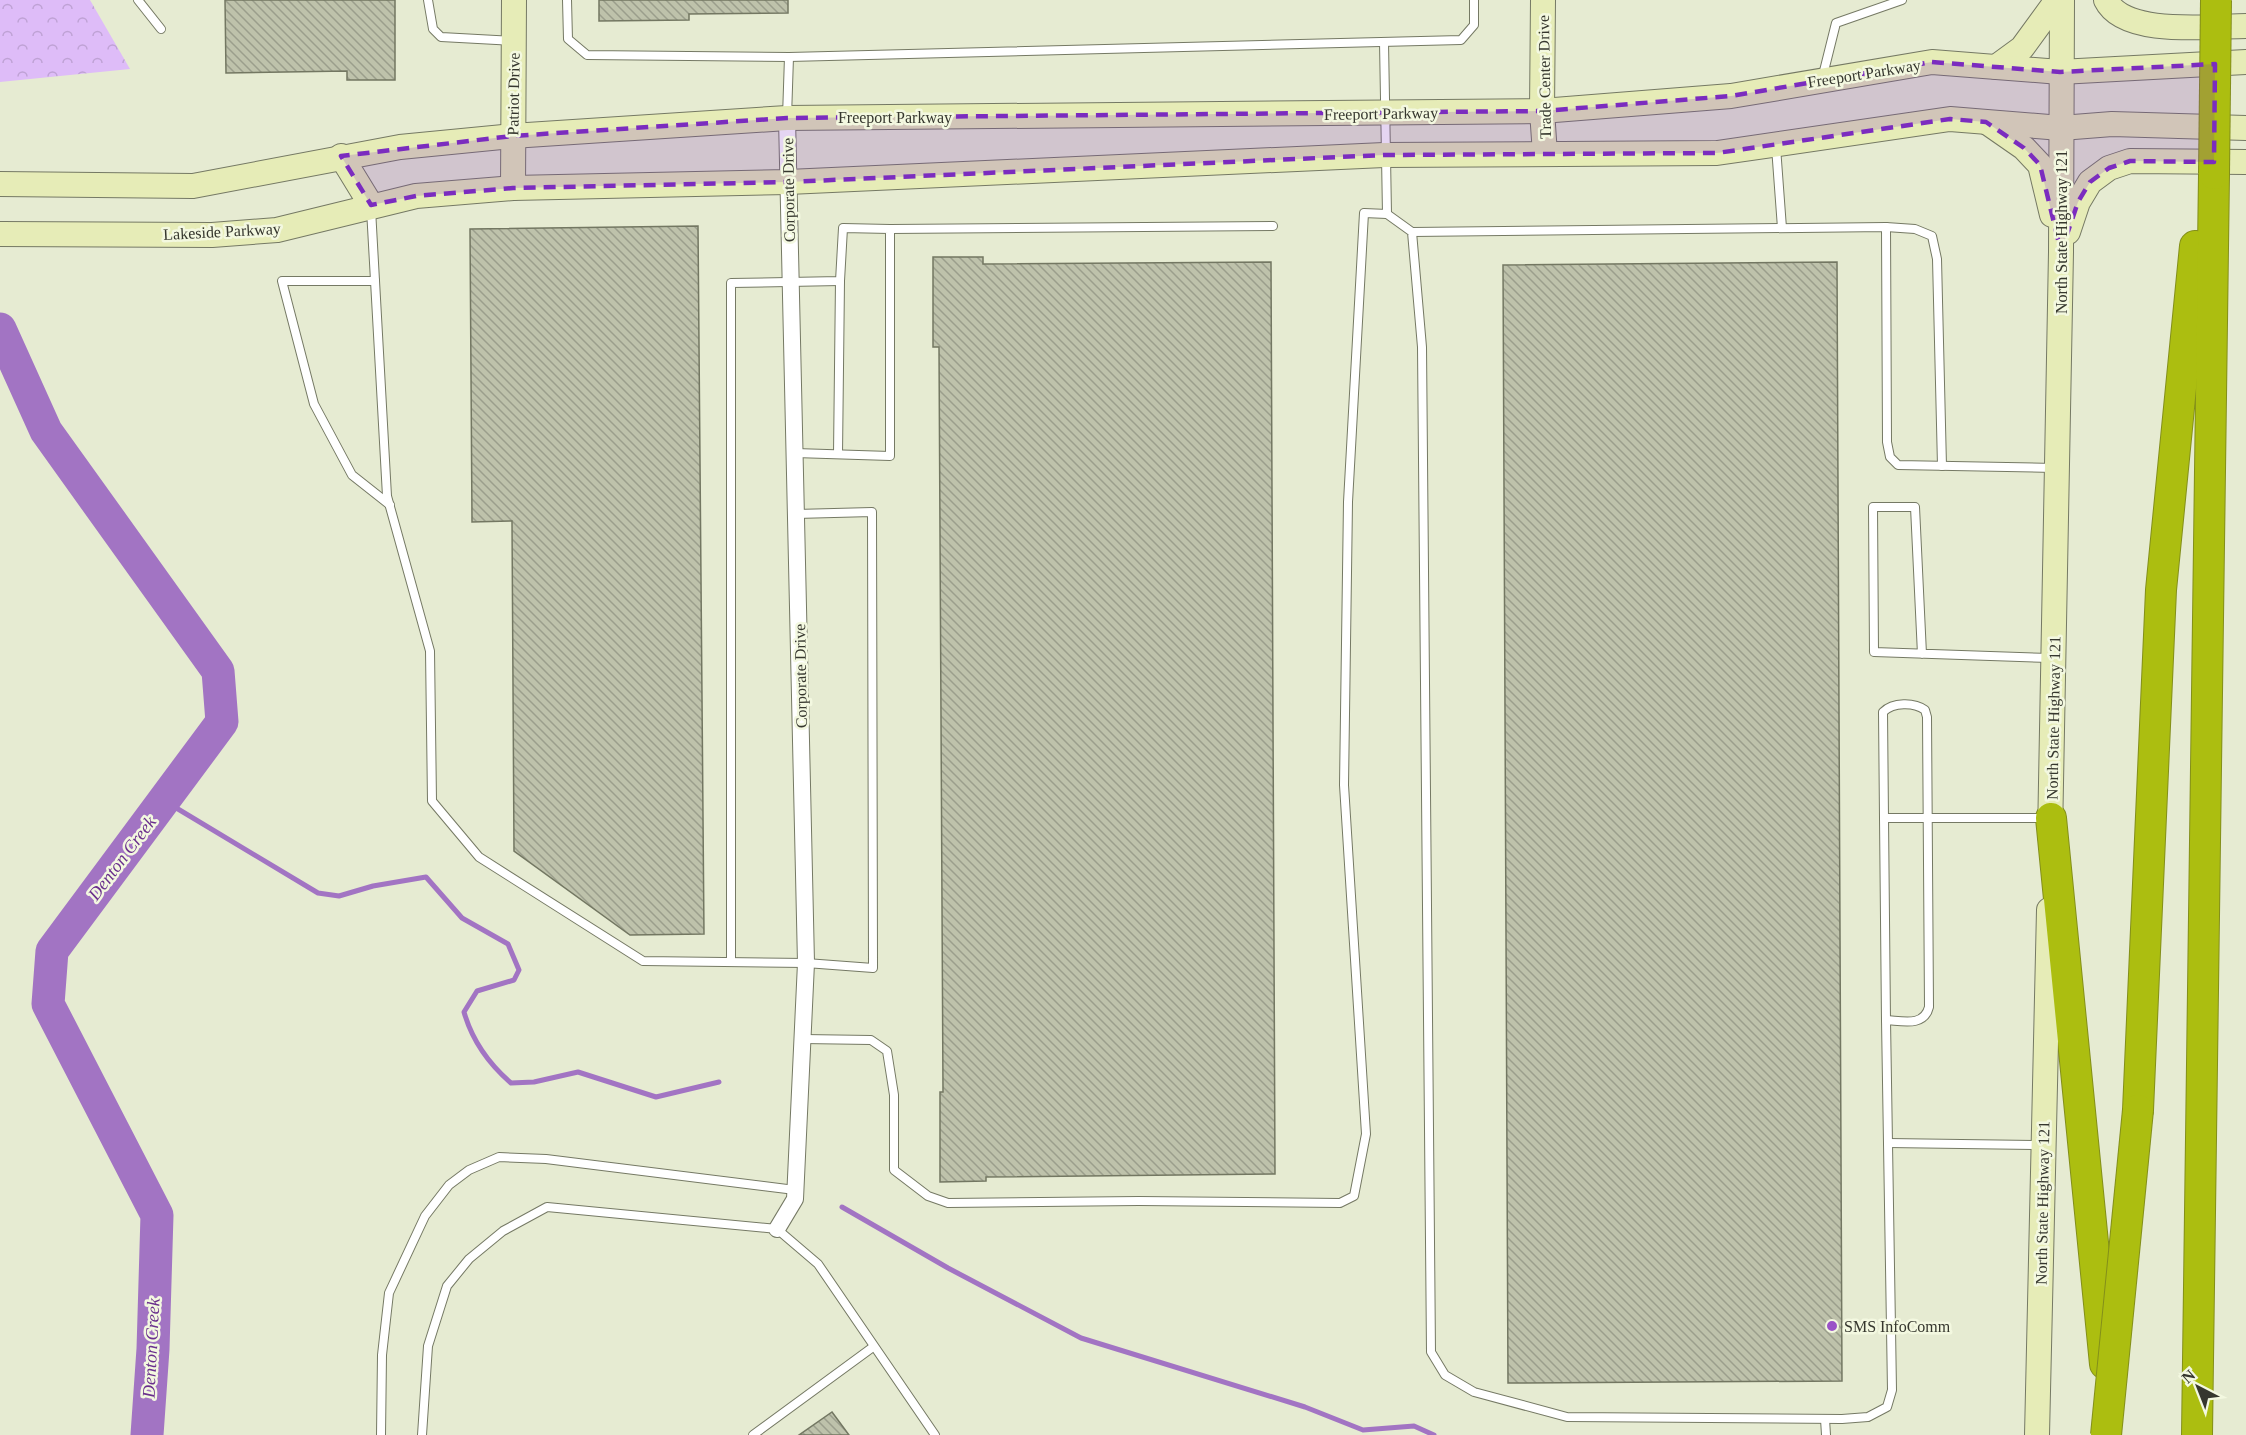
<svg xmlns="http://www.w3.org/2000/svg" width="2246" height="1435" viewBox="0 0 2246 1435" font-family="'Times New Roman',serif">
	<defs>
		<pattern id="forest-crowns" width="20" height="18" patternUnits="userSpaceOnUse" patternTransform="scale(1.5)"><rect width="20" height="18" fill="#debcf8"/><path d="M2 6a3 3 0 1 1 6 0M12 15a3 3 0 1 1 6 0" fill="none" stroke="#bfa2d5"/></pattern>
		<pattern id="building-back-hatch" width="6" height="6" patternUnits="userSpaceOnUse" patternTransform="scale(1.5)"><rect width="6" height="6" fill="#bec2ab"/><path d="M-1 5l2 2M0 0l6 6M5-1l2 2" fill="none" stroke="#9b9e8c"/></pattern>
	</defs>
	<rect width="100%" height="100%" fill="#e6ebd2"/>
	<path fill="url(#forest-crowns)" d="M0,0h90l40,69 -130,13z"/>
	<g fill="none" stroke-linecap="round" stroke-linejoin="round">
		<g stroke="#a274c3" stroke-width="5">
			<path d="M163,800l155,93 21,3 34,-10 53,-9 36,41 46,26 11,26 -5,10 -37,11 -13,21c8,28 25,52 47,71l23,-1 44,-10 78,25 63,-15"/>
			<path d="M842,1207l106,61 133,70 224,69 58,23 51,-4 20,9"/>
		</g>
		<path stroke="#a274c3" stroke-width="33" d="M0,329l46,102 172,240 4,51 -170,229 -4,53 109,211 -4,134 -6,86"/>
	</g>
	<g fill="url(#building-back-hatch)" stroke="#737762" stroke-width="1.5">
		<path d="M225,0h170v80h-48v-9l-121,2z"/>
		<path d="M599,0h189v13l-99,1v6l-90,1z"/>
		<path d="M698,226l6,708 -74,1 -116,-84 -2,-330 -40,1 -2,-293z"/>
		<path d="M933,257h50v7l288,-2 4,912 -289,3v4l-46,1v-90h3l-4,-745h-6z"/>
		<path d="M1837,262l5,1119 -334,2 -5,-1118z"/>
		<path d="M832,1412l17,23h-50z"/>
	</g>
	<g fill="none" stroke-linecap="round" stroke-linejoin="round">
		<g stroke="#757964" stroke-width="10">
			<g id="lane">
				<path d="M138,0l23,29"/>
				<path d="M428,0l5,29 8,8 72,4"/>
				<path d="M567,0l1,39 19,16 202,2 672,-17 13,-15v-25"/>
				<path d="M1384,42l3,172"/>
				<path d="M1822,79l14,-56 66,-23"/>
				<path d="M787,117l2,-60"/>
				<path d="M1776,147l6,81"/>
				<path d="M371,209l16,287 43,155 2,150 47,56 164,104 163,2 67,5 -1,-456 -76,2"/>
				<path d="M1886,227l29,2 17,7 5,23 5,207"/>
				<path d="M890,229l383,-3"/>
				<path d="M1412,232l474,-5 1,215 3,15 8,8 156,3"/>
				<path d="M375,281h-93l32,123 38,71 38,30"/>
				<path d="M838,454l2,-173"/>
				<path d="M1922,654l-7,-147h-42l1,145 176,6"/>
				<path d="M1884,818l2,202"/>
				<path d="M731,962v-679l109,-2 3,-53 47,1v227l-95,-3"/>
				<path d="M803,1039l68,1 16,11 7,44v75l34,26 20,7 191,-2 201,2 14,-7 12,-62 -22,-349 4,-283 16,-289 23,1 25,18 10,115 9,1005 14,23 29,17 93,25 275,2 26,-2 19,-10 5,-17 -6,-370c17,1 38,7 43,-13l-2,-290 -2,-7c-11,-8 -32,-8 -42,2l1,106h162"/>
				<path d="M1888,1143l153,2"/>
				<path d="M1825,1419l1,16"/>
				<path d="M381,1435l1,-80 7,-62 36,-77 24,-31 20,-15 30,-13 47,2 249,31"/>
				<path d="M422,1435l6,-89 19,-60 22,-27 34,-28 44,-24 230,22 41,35 117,171"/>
				<path d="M753,1435l120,-88"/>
			</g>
		</g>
		<g stroke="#757964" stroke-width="18">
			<path id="street" d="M777,1229l18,-30 11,-236 -19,-845"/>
		</g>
		<g stroke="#757964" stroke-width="26">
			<g id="secondary">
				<path d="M1543,0l-1,111 3,43"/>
				<path d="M2106,0c18,37 105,26 140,26"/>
				<path d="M1996,67l26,-19 35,-48"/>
				<path d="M1988,123l36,25 16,17 12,50"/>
				<path d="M341,156l30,49"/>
				<path d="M0,184l193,2 207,-39 112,-11 275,-18 755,-7 189,-15 201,-34 128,10 186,-10"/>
				<path d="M513,188l1,-188"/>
				<path d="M2068,232l10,-30 12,-20 19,-14 21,-7 116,1"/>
				<path d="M0,234l212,1 65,-5 139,-34 97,-8 275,-6 596,-27 333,-2 233,-34 111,9 51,-4 134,4"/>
				<path d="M2050,836l11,-584 1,-252"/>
				<path d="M2037,1435l12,-525"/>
			</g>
		</g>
		<g stroke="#838f1a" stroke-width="32">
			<g id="highway">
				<path d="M2051,818l54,546"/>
				<path d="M2138,1110l23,-520 34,-344"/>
				<path d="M2197,1435l17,-1261"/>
			</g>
		</g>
		<use href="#lane" stroke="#fff" stroke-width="8"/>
		<use href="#street" stroke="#fff" stroke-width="16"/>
		<use href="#secondary" stroke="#e6ecb7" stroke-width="24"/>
		<use href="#highway" stroke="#acbe10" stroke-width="30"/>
		<g stroke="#838f1a" stroke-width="32" stroke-linecap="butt">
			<g id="highway-bridge">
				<path d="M2214,174l2,-174"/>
				<path d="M2106,1435l32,-325"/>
			</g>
		</g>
		<use href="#highway-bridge" stroke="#acbe10" stroke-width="30"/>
	</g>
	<path fill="#7b2cbf" fill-opacity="0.2" stroke="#7b2cbf" stroke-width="4.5" stroke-dasharray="12 8" stroke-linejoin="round" d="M1932,62l128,10 155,-8 -1,98 -84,-1 -21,7 -19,14 -12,20 -17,50 -21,-87 -16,-17 -38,-26 -36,-3 -233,34 -333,2 -596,27 -275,6 -97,8 -45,9 -30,-49 171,-20 275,-18 755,-7 189,-15z"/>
	<circle fill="#9a53c7" stroke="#f3f8e0" stroke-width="2" cx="1832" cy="1326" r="6"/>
	<g text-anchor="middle" stroke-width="5" stroke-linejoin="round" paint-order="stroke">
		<g font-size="16" fill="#36372e" stroke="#f3f8e0">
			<text transform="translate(1864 73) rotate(-9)" y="6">Freeport Parkway</text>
			<text transform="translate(1544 77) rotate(-91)" y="6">Trade Center Drive</text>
			<text transform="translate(513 94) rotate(-89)" y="6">Patriot Drive</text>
			<text transform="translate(1381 113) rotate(-1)" y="6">Freeport Parkway</text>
			<text x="895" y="123">Freeport Parkway</text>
			<text transform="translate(788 190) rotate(-91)" y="6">Corporate Drive</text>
			<text transform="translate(222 231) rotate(-3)" y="6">Lakeside Parkway</text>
			<text transform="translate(2061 232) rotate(-90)" y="6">North State Highway 121</text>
			<text transform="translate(800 676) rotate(-91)" y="6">Corporate Drive</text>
			<text transform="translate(2053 718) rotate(-89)" y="6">North State Highway 121</text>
			<text transform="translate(2042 1203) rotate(-89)" y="6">North State Highway 121</text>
		</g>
		<g font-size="16" fill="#36372e" stroke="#f3f8e0" text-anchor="start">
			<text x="1844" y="1332">SMS InfoComm</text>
		</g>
		<g font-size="18" font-style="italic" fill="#6a2f8d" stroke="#f3f8e0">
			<text transform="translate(122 858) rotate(-53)" y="6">Denton Creek</text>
			<text transform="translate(151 1348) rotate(-87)" y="6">Denton Creek</text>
		</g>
	</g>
	<g transform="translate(2198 1387) rotate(318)" stroke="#f3f8e0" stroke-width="4.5" paint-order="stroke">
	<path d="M0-4.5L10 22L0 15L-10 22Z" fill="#36372e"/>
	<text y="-9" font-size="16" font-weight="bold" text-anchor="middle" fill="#36372e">N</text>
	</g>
</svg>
